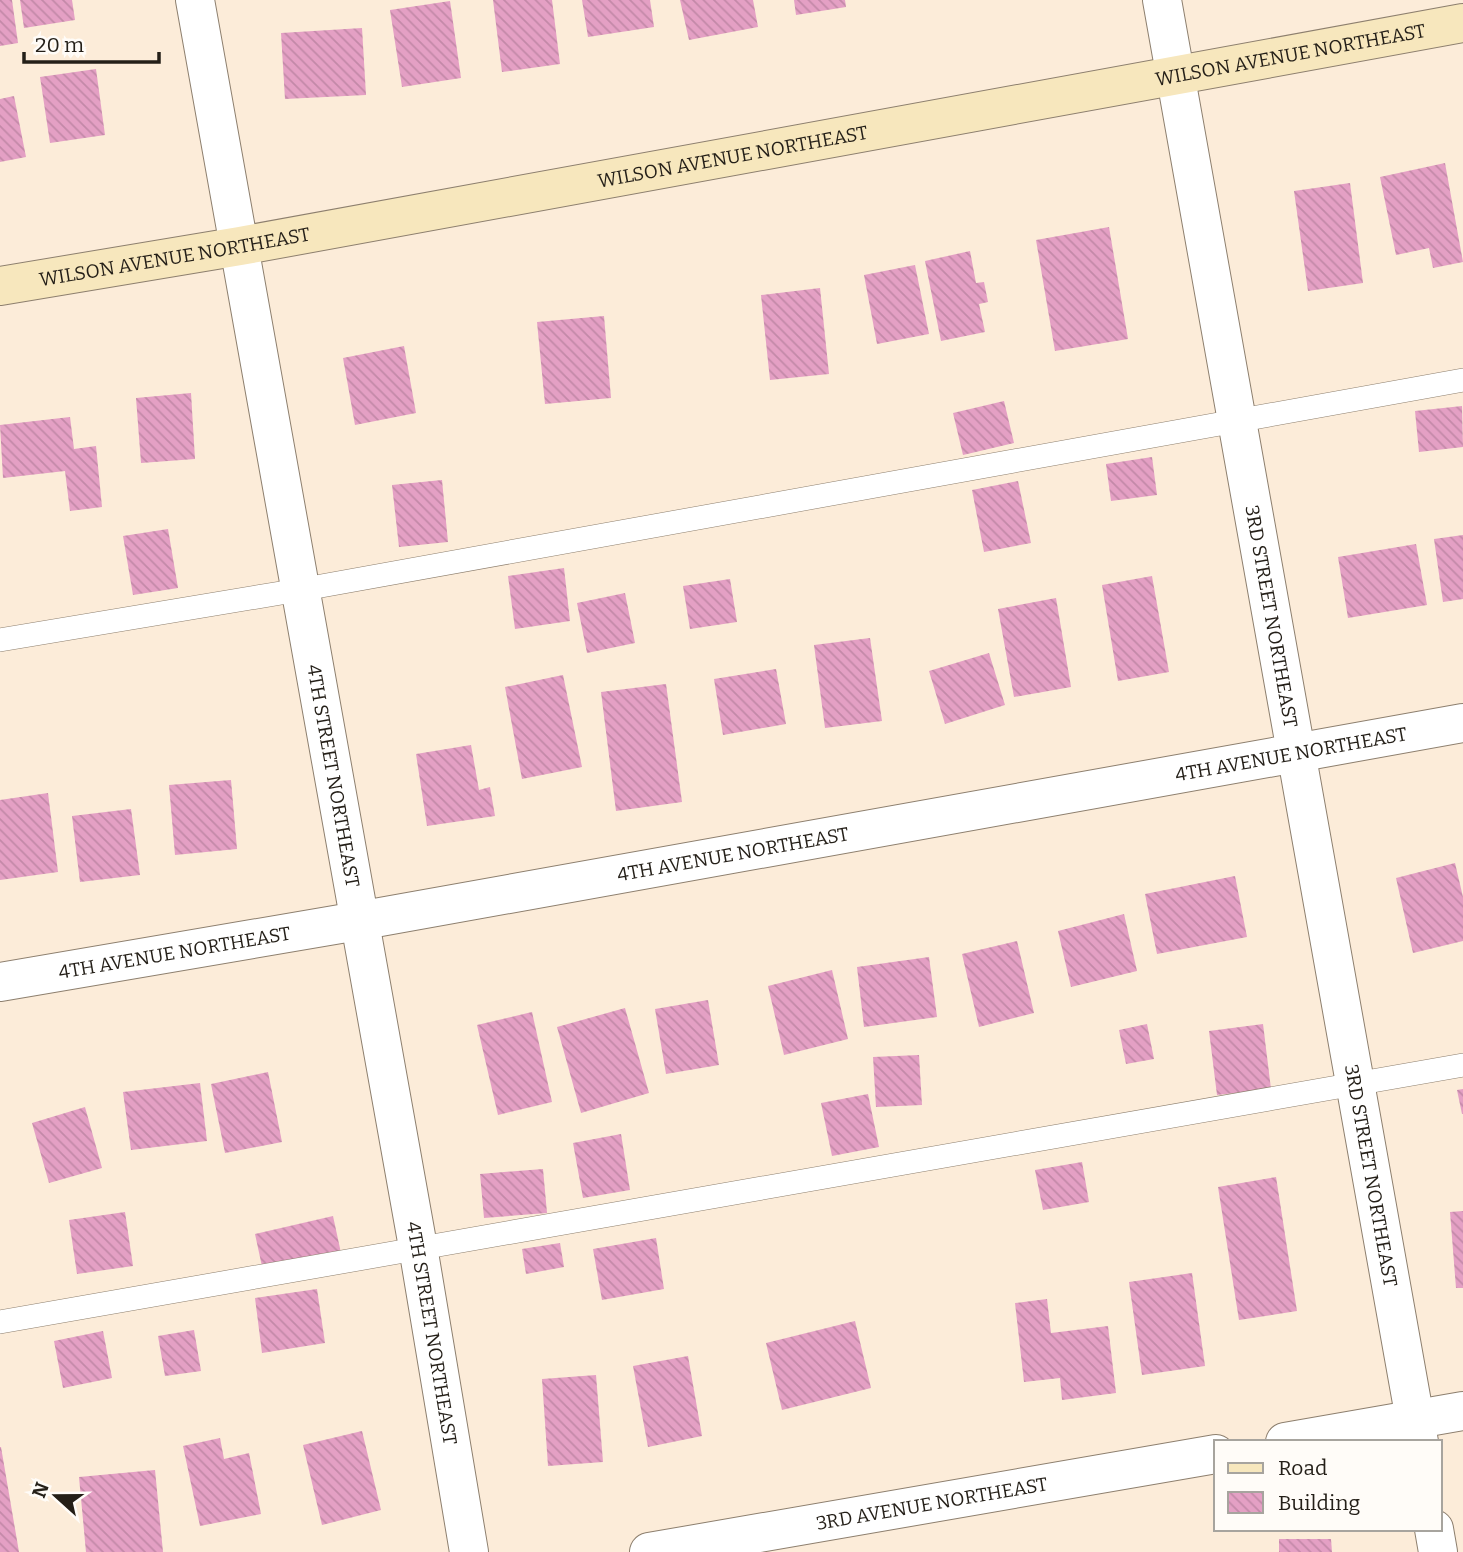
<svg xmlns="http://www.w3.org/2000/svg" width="1463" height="1552" viewBox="0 0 1463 1552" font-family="Bitter,serif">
	<defs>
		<pattern id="building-back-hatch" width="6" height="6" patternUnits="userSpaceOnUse" patternTransform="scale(1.75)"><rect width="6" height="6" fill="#e4a0c4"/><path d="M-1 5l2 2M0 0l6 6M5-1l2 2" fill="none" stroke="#c389a8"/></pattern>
	</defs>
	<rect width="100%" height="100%" fill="#fcecd9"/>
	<g fill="url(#building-back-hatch)">
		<path d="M0,0h12l6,43 -18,3z"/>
		<path d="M20,0h52l3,20 -51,8z"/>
		<path d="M493,0h59l8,64 -58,8z"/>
		<path d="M582,0h68l4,27 -66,10z"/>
		<path d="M680,0h73l5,27 -69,13z"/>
		<path d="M794,0h51l1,7 -50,8z"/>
		<path d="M450,1l11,77 -59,9 -12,-77z"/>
		<path d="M362,28l4,67 -81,4 -4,-66z"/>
		<path d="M96,69l9,66 -55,8 -10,-66z"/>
		<path d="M14,96l12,61 -26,5v-63z"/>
		<path d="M1445,163l18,99 -30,6 -4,-20 -33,7 -16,-78z"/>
		<path d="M1350,183l13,100 -55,8 -14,-100z"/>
		<path d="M1109,227l19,112 -73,12 -19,-111z"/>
		<path d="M970,251l6,32 8,-1 4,20 -9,2 6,28 -44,9 -16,-80z"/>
		<path d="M915,265l14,69 -52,10 -13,-69z"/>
		<path d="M820,288l9,86 -59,6 -9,-85z"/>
		<path d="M604,316l7,82 -66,6 -8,-82z"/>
		<path d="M404,346l12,67 -61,12 -12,-67z"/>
		<path d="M191,393l4,66 -54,4 -5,-65z"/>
		<path d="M1004,401l10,42 -51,12 -10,-42z"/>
		<path d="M1462,406l1,41 -44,5 -4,-41z"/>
		<path d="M70,417l4,32 22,-3 6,61 -32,4 -5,-40 -62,7 -3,-53z"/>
		<path d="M1152,457l5,38 -46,6 -5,-37z"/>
		<path d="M442,480l6,62 -49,5 -7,-62z"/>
		<path d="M1018,481l13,62 -47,9 -12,-62z"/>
		<path d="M168,529l10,59 -45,7 -10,-59z"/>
		<path d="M1463,535v64l-20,3 -9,-63z"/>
		<path d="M1416,544l11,61 -79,13 -10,-61z"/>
		<path d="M564,568l6,53 -55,8 -7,-53z"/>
		<path d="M1152,576l17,96 -51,9 -16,-96z"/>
		<path d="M730,579l7,43 -47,7 -7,-43z"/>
		<path d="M625,593l10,50 -48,10 -10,-50z"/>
		<path d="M1056,598l15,89 -57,10 -16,-88z"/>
		<path d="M870,638l12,83 -57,7 -11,-83z"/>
		<path d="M989,653l16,52 -60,19 -16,-53z"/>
		<path d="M776,669l10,55 -63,11 -9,-56z"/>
		<path d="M563,675l19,92 -60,12 -17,-92z"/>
		<path d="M666,684l16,118 -66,9 -15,-119z"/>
		<path d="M471,745l8,45 11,-3 5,29 -68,10 -11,-72z"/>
		<path d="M231,780l6,69 -62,6 -6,-70z"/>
		<path d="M48,793l10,79 -58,8v-80z"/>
		<path d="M131,809l9,66 -60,7 -8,-66z"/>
		<path d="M1455,863l8,34v44l-50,12 -17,-75z"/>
		<path d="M1235,876l12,61 -90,17 -12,-60z"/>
		<path d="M1124,914l13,57 -66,16 -13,-56z"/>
		<path d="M1017,941l17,72 -55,14 -17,-73z"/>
		<path d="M929,957l8,60 -73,10 -7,-60z"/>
		<path d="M832,970l16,69 -64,16 -16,-69z"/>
		<path d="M708,1000l11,65 -53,9 -11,-65z"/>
		<path d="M625,1008l24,85 -68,20 -24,-86z"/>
		<path d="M532,1012l20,90 -54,13 -21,-90z"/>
		<path d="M1147,1024l7,35 -28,5 -7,-34z"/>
		<path d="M1263,1024l8,65 -54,6 -8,-64z"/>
		<path d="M919,1055l3,50 -46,2 -3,-50z"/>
		<path d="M268,1072l14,70 -57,11 -14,-69z"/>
		<path d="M200,1083l7,58 -76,9 -8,-58z"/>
		<path d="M1463,1089v25h-1l-5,-24z"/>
		<path d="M868,1094l11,53 -47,9 -11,-53z"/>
		<path d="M85,1107l17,61 -53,15 -17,-60z"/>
		<path d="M621,1134l9,56 -47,8 -10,-55z"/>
		<path d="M1082,1162l7,40 -46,8 -8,-40z"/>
		<path d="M543,1169l4,44 -63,5 -4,-44z"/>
		<path d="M1276,1177l21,134 -58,9 -21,-133z"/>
		<path d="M1463,1211v77h-7l-6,-76z"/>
		<path d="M125,1212l8,54 -56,8 -8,-54z"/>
		<path d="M333,1216l8,37 -78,18 -8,-37z"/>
		<path d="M656,1238l8,51 -62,11 -9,-51z"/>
		<path d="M560,1243l4,24 -38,7 -4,-25z"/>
		<path d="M1192,1273l13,93 -63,9 -13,-93z"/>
		<path d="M317,1289l8,54 -63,10 -7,-55z"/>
		<path d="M1047,1299l4,34 57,-7 8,67 -54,7 -2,-22 -36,4 -9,-79z"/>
		<path d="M855,1321l16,67 -89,22 -16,-67z"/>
		<path d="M194,1330l7,41 -36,5 -7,-40z"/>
		<path d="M103,1331l9,47 -49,10 -9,-47z"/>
		<path d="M688,1356l14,80 -54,11 -15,-81z"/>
		<path d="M596,1375l7,87 -55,4 -6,-87z"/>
		<path d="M362,1431l19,79 -59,15 -19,-80z"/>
		<path d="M220,1438l4,21 25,-6 12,61 -61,12 -17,-80z"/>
		<path d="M0,1447h1l18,105h-19z"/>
		<path d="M155,1470l8,82h-77l-7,-75z"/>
		<path d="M1279,1539h52l1,13h-53z"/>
	</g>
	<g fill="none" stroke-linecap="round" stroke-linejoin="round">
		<g stroke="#8d7f6e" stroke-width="24">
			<g id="lane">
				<path d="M0,640l299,-50 1164,-210"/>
				<path d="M0,1322l1463,-257"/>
			</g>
		</g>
		<g stroke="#8d7f6e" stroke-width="40">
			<g id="street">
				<path id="s1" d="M195,0l223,1247 51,305"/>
				<path id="s2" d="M1162,0l257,1442"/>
				<path id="s3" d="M0,982l358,-61 1105,-198"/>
				<path d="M1285,1442l178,-31"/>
				<path d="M1434,1529l4,23"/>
				<path id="s4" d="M649,1552l567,-98"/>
			</g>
		</g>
		<g stroke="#8d7f6e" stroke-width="40">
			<g id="secondary">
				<path id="s5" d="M0,286l240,-40 1223,-223"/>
			</g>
		</g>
		<use href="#lane" stroke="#fff" stroke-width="23"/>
		<use href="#street" stroke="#fff" stroke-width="38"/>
		<use href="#secondary" stroke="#f7e7bd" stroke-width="38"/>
	</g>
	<g text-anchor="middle" stroke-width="7" stroke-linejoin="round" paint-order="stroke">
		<g font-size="19" fill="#241f18" stroke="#fffcf8">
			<text dy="7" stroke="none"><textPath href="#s5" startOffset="1311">WILSON AVENUE NORTHEAST</textPath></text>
			<text dy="7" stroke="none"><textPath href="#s5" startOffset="744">WILSON AVENUE NORTHEAST</textPath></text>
			<text dy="7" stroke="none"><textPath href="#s5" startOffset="177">WILSON AVENUE NORTHEAST</textPath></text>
			<text dy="7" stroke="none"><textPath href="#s2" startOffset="626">3RD STREET NORTHEAST</textPath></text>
			<text dy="7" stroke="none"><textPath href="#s3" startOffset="1311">4TH AVENUE NORTHEAST</textPath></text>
			<text dy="7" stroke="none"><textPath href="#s1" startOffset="788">4TH STREET NORTHEAST</textPath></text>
			<text dy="7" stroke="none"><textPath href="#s3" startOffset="744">4TH AVENUE NORTHEAST</textPath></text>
			<text dy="7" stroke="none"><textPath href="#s3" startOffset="177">4TH AVENUE NORTHEAST</textPath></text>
			<text dy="7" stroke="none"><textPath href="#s2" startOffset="1194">3RD STREET NORTHEAST</textPath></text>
			<text dy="7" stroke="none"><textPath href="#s1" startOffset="1354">4TH STREET NORTHEAST</textPath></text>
			<text dy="7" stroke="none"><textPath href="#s4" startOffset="287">3RD AVENUE NORTHEAST</textPath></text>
		</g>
	</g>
	<rect x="1214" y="1440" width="228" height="91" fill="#fffcf8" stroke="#a7a49e" stroke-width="2"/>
	<rect x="1228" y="1463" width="35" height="10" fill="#f7e7bd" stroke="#a7a49e" stroke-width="2"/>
	<text x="1278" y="1475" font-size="21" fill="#241f18">Road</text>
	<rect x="1228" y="1492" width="35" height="21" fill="url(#building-back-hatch)" stroke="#a7a49e" stroke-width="2"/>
	<text x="1278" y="1510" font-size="21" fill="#241f18">Building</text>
	<g transform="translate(56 1496) rotate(291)" stroke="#fffcf8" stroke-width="5" paint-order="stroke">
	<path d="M0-5L12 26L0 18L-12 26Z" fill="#241f18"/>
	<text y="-10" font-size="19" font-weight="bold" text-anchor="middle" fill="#241f18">N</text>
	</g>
	<path d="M24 52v10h135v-10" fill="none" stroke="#241f18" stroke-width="3.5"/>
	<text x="35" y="52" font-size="21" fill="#241f18" stroke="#fffcf8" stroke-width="5" paint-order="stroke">20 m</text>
</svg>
